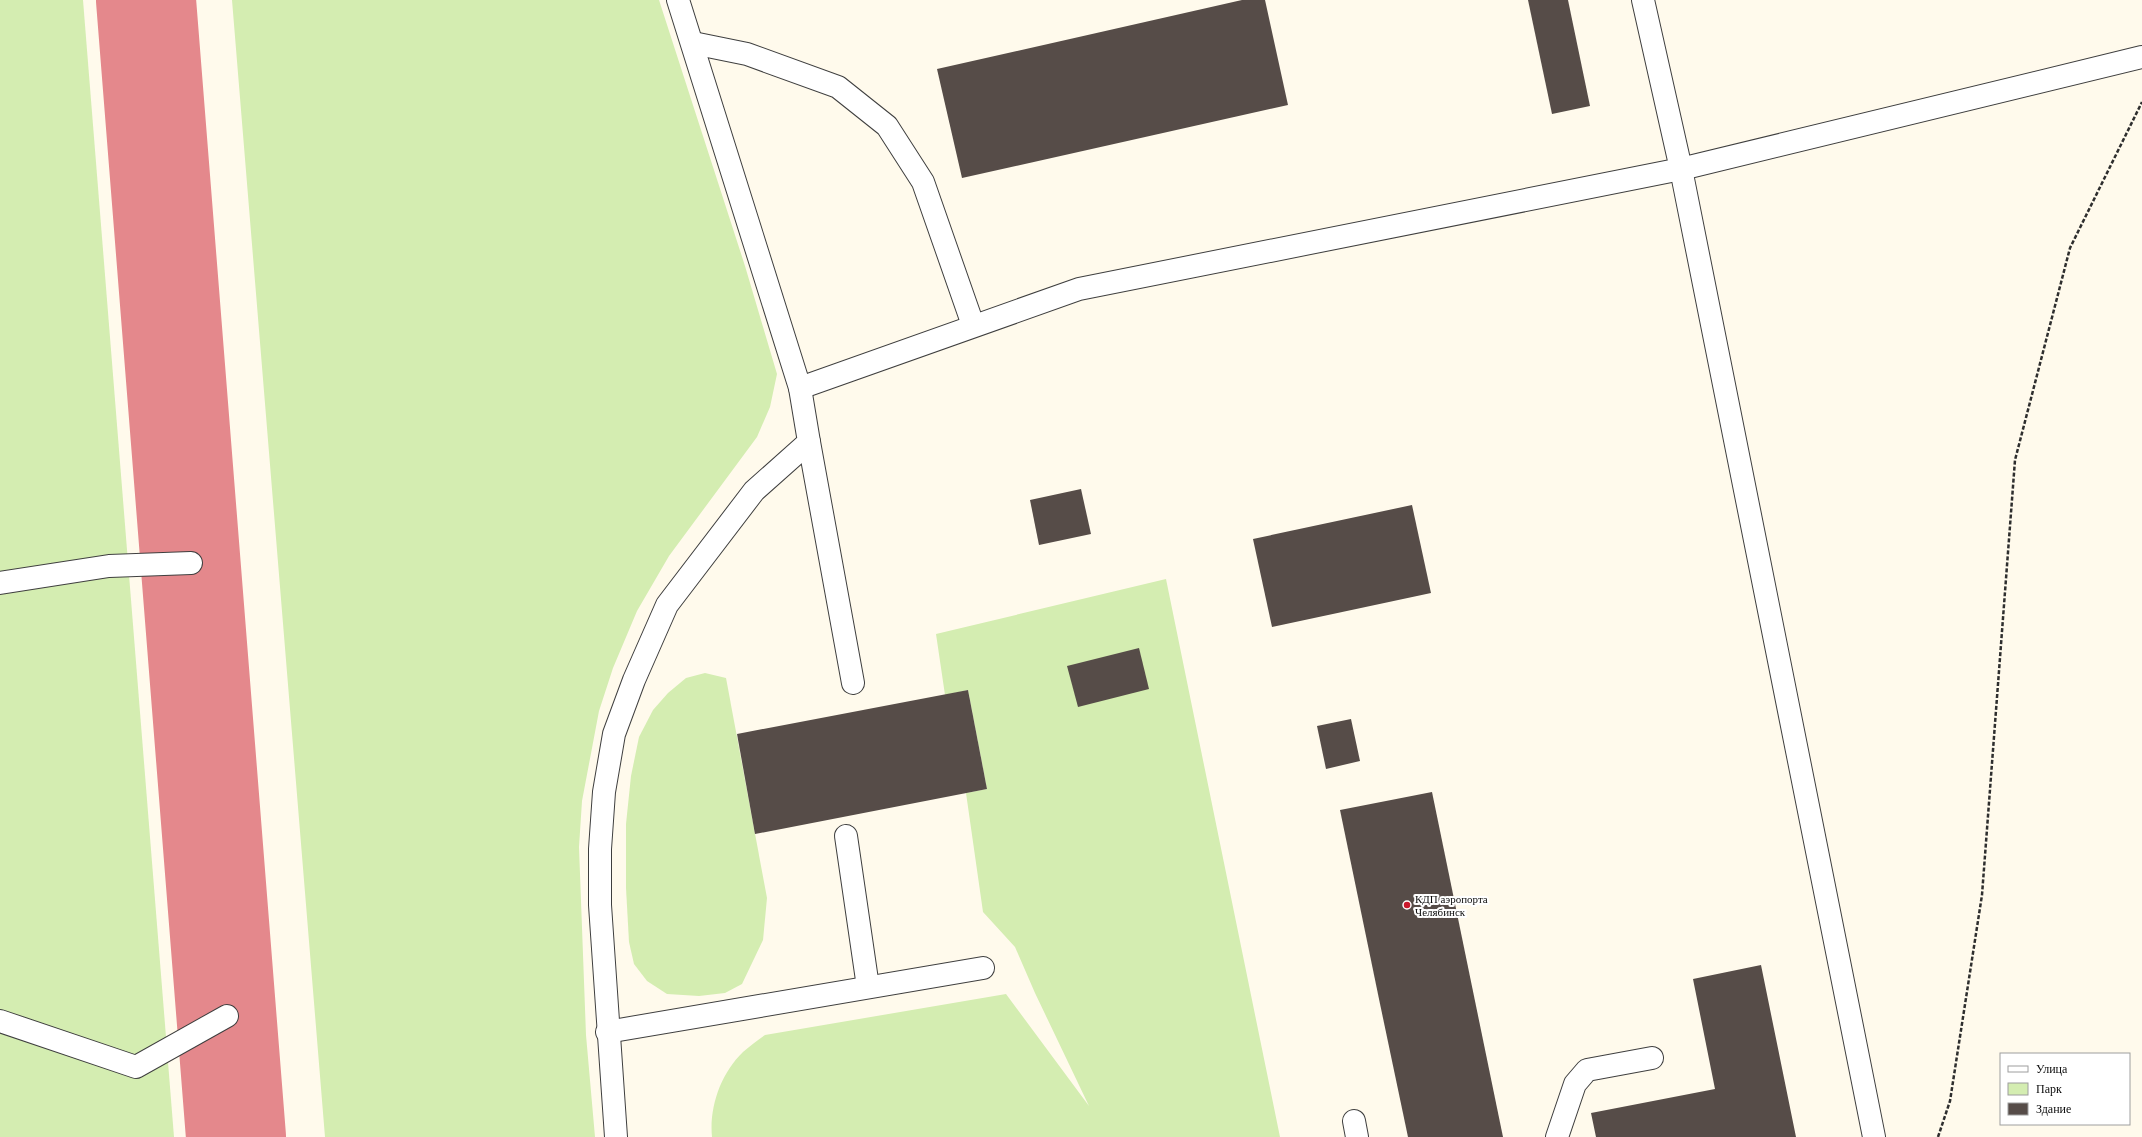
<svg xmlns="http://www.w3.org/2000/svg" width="2142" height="1137" viewBox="0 0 2142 1137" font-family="'Times New Roman',serif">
	<rect width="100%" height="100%" fill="#fffaec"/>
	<g fill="#d4edb1">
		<path d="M0,0h83l91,1137h-174z"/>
		<path d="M232,0h427l86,266 32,108 -7,33 -13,30 -88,119 -32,55 -24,57 -14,43 -17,90 -3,46 7,188 9,102h-270z"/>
		<path d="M1166,579l114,558h-568c-3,-30 9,-64 31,-85 7,-6 15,-12 22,-17l241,-41 83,112 -54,-113 -20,-46 -32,-35 -17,-119 21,-4 -19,-99 -23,5 -9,-61z"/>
		<path d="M705,673l21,5 41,220 -4,42 -21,44 -17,9 -26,3 -32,-2 -20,-13 -13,-17 -5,-22 -3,-54v-64l5,-48 8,-39 14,-27 15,-17 18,-15z"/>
	</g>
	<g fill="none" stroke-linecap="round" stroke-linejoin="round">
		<path stroke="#e4888c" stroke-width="100" d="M146,0l90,1137"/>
	</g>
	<g fill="#564c48">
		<path d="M1242,0h23l23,105 -326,73 -25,-109z"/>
		<path d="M1528,0h40l22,106 -38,8z"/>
		<path d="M1081,489l10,45 -52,11 -9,-45z"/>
		<path d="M1412,505l19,88 -159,34 -19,-88z"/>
		<path d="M1139,648l10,41 -71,18 -11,-41z"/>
		<path d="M968,690l19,99 -232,45 -18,-100z"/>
		<path d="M1351,719l9,42 -34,8 -9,-43z"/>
		<path d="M1432,792l71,345h-95l-29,-138 -39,-189z"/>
		<path d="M1761,965l35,172h-200l-5,-24 124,-24 -22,-110z"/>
	</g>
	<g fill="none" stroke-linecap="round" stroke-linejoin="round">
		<g stroke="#3f3f3f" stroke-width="24">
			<g id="minor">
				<path d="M1643,0l38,169 193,968"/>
				<path d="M693,43l54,11 91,33 49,39 36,56 50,143"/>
				<path d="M800,388l279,-99 602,-120 461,-112"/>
				<path d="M809,442l44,241"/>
				<path d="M0,583l109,-17 82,-3"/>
				<path d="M846,836l22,151"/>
				<path d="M0,1021l136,46 91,-51"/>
				<path d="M607,1032l376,-64"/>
				<path d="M1354,1121l3,16"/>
				<path d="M616,1137l-16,-232v-56l4,-57 10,-58 20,-54 33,-75 87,-114 55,-49 -9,-54 -122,-388"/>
				<path d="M1557,1137l18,-53 12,-14 65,-12"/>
			</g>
		</g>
		<path stroke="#2e2e2e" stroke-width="2.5" stroke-dasharray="4 2" stroke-linecap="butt" d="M1938,1137l12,-36 32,-206 33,-435 55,-212 72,-146"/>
		<use href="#minor" stroke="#fff" stroke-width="22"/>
	</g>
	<circle fill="#ca172b" stroke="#fff" stroke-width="1.5" cx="1407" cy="905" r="4"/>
	<g text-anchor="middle" stroke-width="4" stroke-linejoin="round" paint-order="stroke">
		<g font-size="11" fill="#0c0c0c" stroke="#fff" text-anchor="start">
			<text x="1415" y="903">КДП аэропорта<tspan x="1415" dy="13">Челябинск</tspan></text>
		</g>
	</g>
	<rect x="2000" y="1053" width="130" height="72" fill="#ffffff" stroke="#9e9e9e"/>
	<rect x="2008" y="1066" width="20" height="6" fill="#ffffff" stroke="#9e9e9e"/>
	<text x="2036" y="1073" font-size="12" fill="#0c0c0c">Улица</text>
	<rect x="2008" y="1083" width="20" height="12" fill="#d4edb1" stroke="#9e9e9e"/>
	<text x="2036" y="1093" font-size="12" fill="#0c0c0c">Парк</text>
	<rect x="2008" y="1103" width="20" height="12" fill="#564c48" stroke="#9e9e9e"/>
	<text x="2036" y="1113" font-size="12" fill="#0c0c0c">Здание</text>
</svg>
